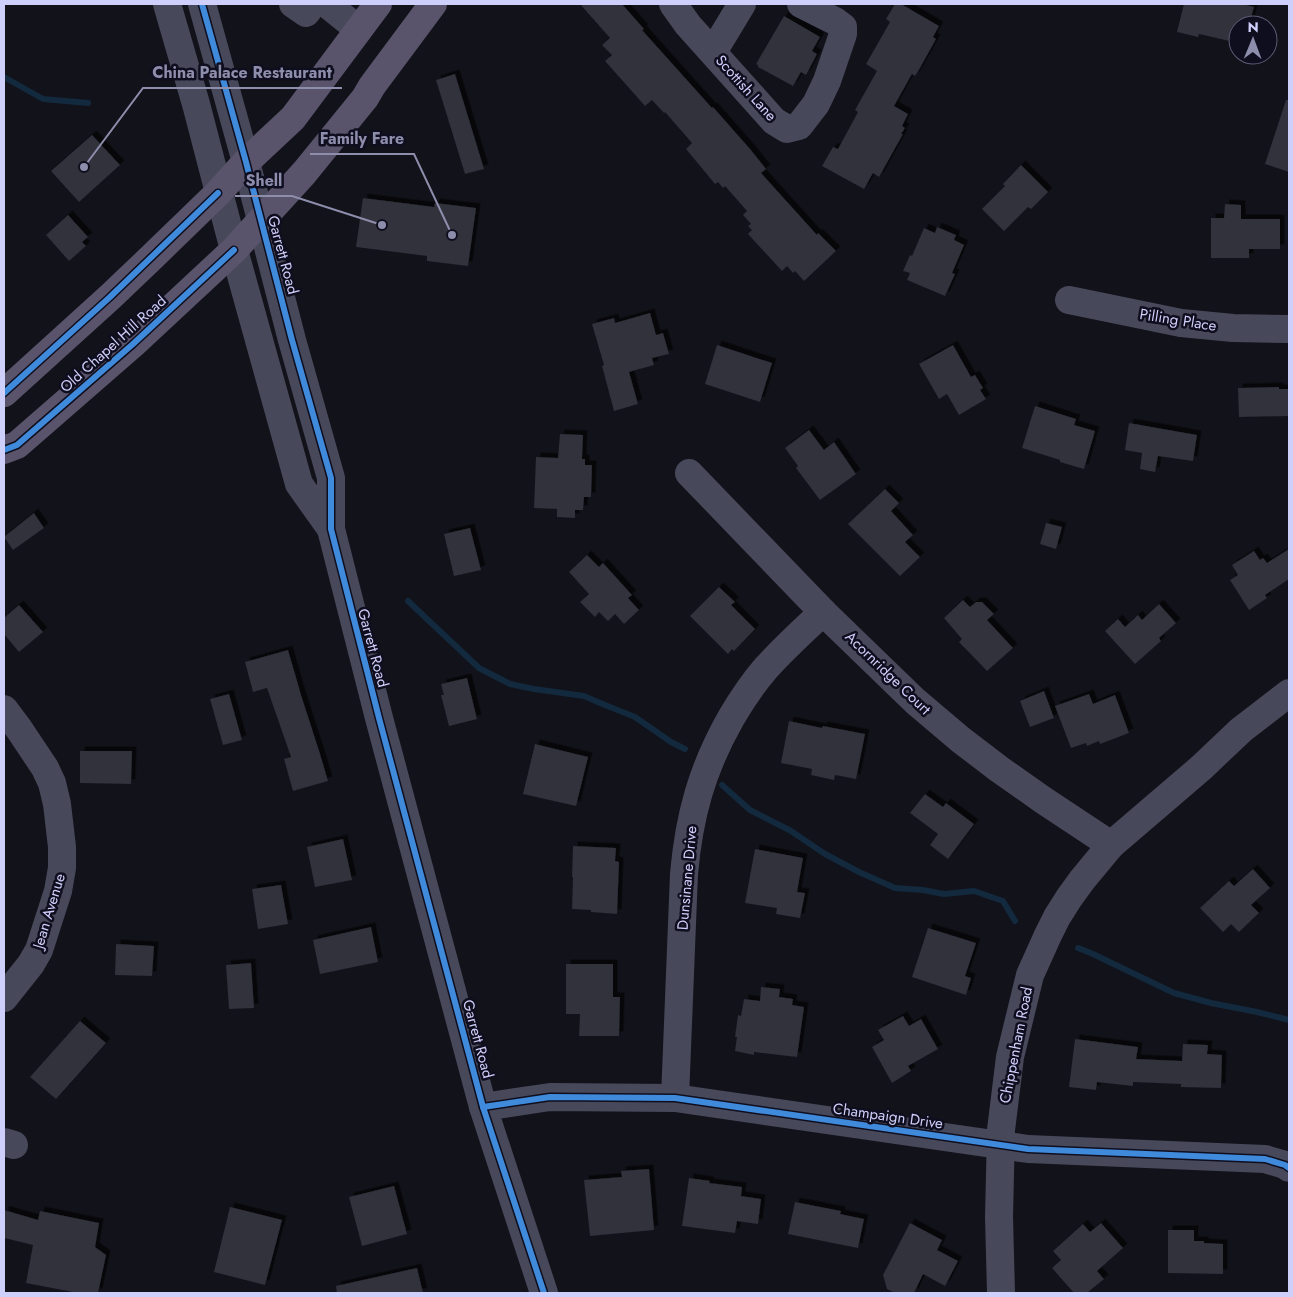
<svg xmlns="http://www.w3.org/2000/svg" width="1293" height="1297" viewBox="0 0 1293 1297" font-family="Jost,sans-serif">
	<defs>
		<filter id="shadow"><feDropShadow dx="4.5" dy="-4.5" stdDeviation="0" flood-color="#0009"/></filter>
	</defs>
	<rect width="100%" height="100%" fill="#12121a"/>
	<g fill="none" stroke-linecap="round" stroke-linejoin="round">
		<g stroke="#12293e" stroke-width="6">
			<path d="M4,77l39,22 45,4"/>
			<path d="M408,601l71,67 31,16 24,5 50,7 16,7 35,14 36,25 14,7"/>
			<path d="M722,785l28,25 41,21 34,23 34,18 36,16 28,2 21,4 30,-3 29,10 12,20"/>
			<path d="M1078,948l15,6 81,39 37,10 46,9 32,8"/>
		</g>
	</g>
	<g fill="#30303c" filter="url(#shadow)">
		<path d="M580,4h42l22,25 -2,1 70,78 1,-1 37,42 16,20 -5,4 56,62 1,-2 18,18 -32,30 -9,-10 -2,2 -6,-7 -5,5 -34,-37 4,-4 -4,-4 3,-2 -8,-9 4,-4 -22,-25 -2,2 -5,-6 -3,2 -29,-35 6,-6 -27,-31 -1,1 -12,-13 -7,6 -40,-45 7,-6 -10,-10 8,-7z"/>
		<path d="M895,4h6l38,22 -6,11 3,2 -16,29 -5,8 -3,-2 -18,32 14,8 -6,12 3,2 -4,6h2l-24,43 -6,-4 -9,16 -42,-23 11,-19 5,2 20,-37 -3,-2 22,-39 -11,-7 24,-42 -4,-3z"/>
		<path d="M1184,4h58l12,3 -5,18h-11v18l-39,-9 -1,3 -21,-5z"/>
		<path d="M784,16l36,21 -8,14 5,3 -11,21 -5,-3 -8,14 -35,-19v-2l-2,-1z"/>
		<path d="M455,74l29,95 -19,5 -29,-94z"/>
		<path d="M1286,100h3v72l-24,-8z"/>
		<path d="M92,135l28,30 -41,37 -28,-31z"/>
		<path d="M1021,165l27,27 -17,17 -3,-2 -24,24 -22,-22 23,-23 -2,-2z"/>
		<path d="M363,198l71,9 1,-4 41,5 -8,58 -41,-5v-5l-71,-9z"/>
		<path d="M1225,204l16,1v14h39v30h-31v9h-38v-40h13z"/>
		<path d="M68,215l20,22 -6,5 4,4 -17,15 -23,-26z"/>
		<path d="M937,227l19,8 -2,5 10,5 -12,28 3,1 -10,22 -38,-16 3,-7 -7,-2 7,-16 2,1 12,-28 11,5z"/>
		<path d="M650,313l6,22 7,-2 6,21 -17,4 2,7 -25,7 9,32 -24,7 -12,-45 2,-1 -12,-41 22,-6 1,5z"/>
		<path d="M717,345l55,18 -12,39 -55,-18z"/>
		<path d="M953,345l18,32 4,-2 8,13 -3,2 6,9 -27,16 -12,-21 -8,5 -20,-35z"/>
		<path d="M1279,387v2h10v27l-50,1 -1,-29z"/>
		<path d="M1035,406l41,13 -2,6 21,6 -11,38 -24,-7v-2l-38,-12z"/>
		<path d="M1129,423l68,12 -4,26 -35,-5 -3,16 -15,-3 2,-16 -17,-3z"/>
		<path d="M809,430l15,20 10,-8 22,32 -36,26 -24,-32 2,-2 -13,-18z"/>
		<path d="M560,434l23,1 -1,24h3v6h7l-1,32h-7l-1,13h-8v8l-18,-1v-8l-23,-1 2,-51 22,1z"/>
		<path d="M885,489l14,14 -8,8 22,24 -8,7 15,15 -20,19 -52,-52z"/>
		<path d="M34,513l10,15 -31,22 -9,-13z"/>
		<path d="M1046,523l16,4 -6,22 -16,-5z"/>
		<path d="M470,528l11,42 -27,6 -10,-42z"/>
		<path d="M1289,549v30l-24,16 2,3 -18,12 -19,-30 8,-5 -6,-10 22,-14 6,9 3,-2 4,5z"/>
		<path d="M587,555l12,12 4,-4 29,32 -4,3 11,12 -15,14 -9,-10 -7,7 -9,-9 -4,5 -15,-15 9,-8 -20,-22z"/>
		<path d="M719,587l16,15 -4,3 24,24 -21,22 -2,-2 -4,5 -38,-38z"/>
		<path d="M963,600l7,7 6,-5h6l12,12 -7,6 26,28 -26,23 -28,-29 3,-3 -18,-21z"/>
		<path d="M1159,604l17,19 -17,15 2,3 -26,23 -30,-33 13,-12 7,8 13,-12 4,5z"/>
		<path d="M19,605l24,27 -24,20 -15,-18v-16z"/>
		<path d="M288,650l13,45 19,59 8,27 -35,10 -9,-32 7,-2 -24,-69 -14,4 -8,-30z"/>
		<path d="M467,678l10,41 -28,7 -8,-31h3l-3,-11z"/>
		<path d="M1044,691l10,27 -24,9 -10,-26z"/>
		<path d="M229,694l13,46 -19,5 -13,-46z"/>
		<path d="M1089,694l4,10 22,-9 14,38 -29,11 -1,-3 -12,5 -1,-3 -15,5 -16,-42z"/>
		<path d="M789,721l33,7 1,-2 42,8 -9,45 -21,-4 -1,5 -23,-5 1,-6 -31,-6z"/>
		<path d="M535,744l53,13 -12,49 -53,-12z"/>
		<path d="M80,751h52l-1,33 -51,-1z"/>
		<path d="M925,794l18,13 3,-4 28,21 -26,35 -18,-14 8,-11 -28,-21z"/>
		<path d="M343,839l9,41 -37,7 -8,-40z"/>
		<path d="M573,846l43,2 -1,13 4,1 -2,52 -26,-2v-2l-19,-1 1,-32h-1z"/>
		<path d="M755,849l48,9 -6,34 8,1 -5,25 -24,-4 1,-6 -32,-5z"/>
		<path d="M1253,869l17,19 -19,17 8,8 -20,19 -8,-8 -8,8 -23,-24 29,-27 5,5z"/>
		<path d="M281,885l7,39 -30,5 -6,-40z"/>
		<path d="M371,927l7,35 -58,12 -7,-34z"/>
		<path d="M928,928l48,15 -11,33 6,2 -5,17 -54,-18z"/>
		<path d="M116,944l38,2 -2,30 -37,-1z"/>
		<path d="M251,963l3,45 -25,1 -3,-44z"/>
		<path d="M566,964h47v33h7l-1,39h-40l1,-22h-14z"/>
		<path d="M761,987l19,2 -1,8 14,2 -1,6 12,2 -7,50 -43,-5v3l-19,-4 2,-14h-2l3,-22 3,1 3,-17 16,2z"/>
		<path d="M903,1016l6,10 12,-7 17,30 -30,17 3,5 -19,12 -20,-36 12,-7 -6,-10z"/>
		<path d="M80,1021l26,22 -50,56 -26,-22z"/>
		<path d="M1075,1039l63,8 -2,12 46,2 1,-17 25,1 -1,9 15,1 -1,33 -40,-1v-3l-48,-2v4l-36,-4 -1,8 -27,-3z"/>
		<path d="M649,1169l5,61 -64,6 -6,-56 38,-3 -1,-6z"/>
		<path d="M689,1178l21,3 -1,2 33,4 -1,9 20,3 -3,25 -21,-3 -2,12 -53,-7z"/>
		<path d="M394,1186l13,48 -45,12 -13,-49z"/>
		<path d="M795,1202l46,9 -1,3 24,5 -6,29 -70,-14z"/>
		<path d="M230,1207l52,13 -17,65 -51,-13z"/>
		<path d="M4,1210l34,10 2,-9 59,12 -4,24 11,8 -8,38h-20l-52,-10 7,-38 -29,-7z"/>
		<path d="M910,1223l32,17 -5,10 21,11 -13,25 -22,-12 -9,19h-19l-8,-4 -4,-14z"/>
		<path d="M1101,1223l22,25 -26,23 7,8 -17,14h-13l-22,-25 9,-8 -8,-9 30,-27 7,8z"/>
		<path d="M1168,1230h26v11h10v2l19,1v30l-55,-1z"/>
		<path d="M417,1268l6,25h-86l-1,-7z"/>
	</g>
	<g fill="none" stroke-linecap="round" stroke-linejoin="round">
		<g stroke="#47485a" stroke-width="28">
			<path d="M167,4l29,100 38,146 65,234 32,45"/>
			<path d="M202,4l44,158 46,178 39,138v51l48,189 104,389 61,186"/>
			<path d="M293,4l13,9 7,-9"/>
			<path d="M327,4l31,25"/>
			<path d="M673,4l15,21 86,96 13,8 12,-3 17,-22 11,-23 16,-47v-7l-8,-6 -34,-17"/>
			<path d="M713,52l29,-48"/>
			<path d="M1069,300l112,23 52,5 56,1"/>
			<path d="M689,473l134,139 92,89 46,39 38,29 44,31 68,45"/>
			<path d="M4,709l15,20 26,39 7,15 5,21 5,43v21l-4,23 -19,59 -8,14 -27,34"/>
			<path d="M675,1098l9,-224c5,-58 18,-105 47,-156 10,-17 22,-35 35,-50 18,-20 38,-38 57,-56"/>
			<path d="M483,1107l67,-10 125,1 353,51 237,10 20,6 4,3"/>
			<path d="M4,1142l10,3"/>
			<path d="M1001,1293l-2,-76 2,-87 9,-73 20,-82 18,-40 9,-18 12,-19 13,-18 29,-35 91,-78 39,-37 48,-37"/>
		</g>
		<g stroke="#59536b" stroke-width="28">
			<path d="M4,393l106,-96 43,-41 65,-63 28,-31 47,-44 85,-114"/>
			<path d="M4,450l13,-5 116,-101 101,-94 70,-77 61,-75 7,-12 61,-82"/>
		</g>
		<g stroke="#0f0e1e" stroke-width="9">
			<g id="cycleway">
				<path d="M202,4l44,158 46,178 39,138v51l48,189 104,389 61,186"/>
				<path d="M4,393l106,-96 108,-104"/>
				<path d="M4,450l13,-5 116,-101 101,-94"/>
				<path d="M483,1107l67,-10 125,1 353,51 237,10 20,6 4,3"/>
			</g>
		</g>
		<use href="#cycleway" stroke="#408adc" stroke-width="6"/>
	</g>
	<g text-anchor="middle" stroke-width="5" stroke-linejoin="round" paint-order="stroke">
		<g font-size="15" fill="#cfcffb" stroke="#0f0e1e">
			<text transform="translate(746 88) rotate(48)" y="5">Scottish Lane</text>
			<text transform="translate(283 255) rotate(75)" y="5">Garrett Road</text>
			<text transform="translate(1178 320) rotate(9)" y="5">Pilling Place</text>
			<text transform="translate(113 344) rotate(-42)" y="5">Old Chapel Hill Road</text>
			<text transform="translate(373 648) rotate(75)" y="5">Garrett Road</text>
			<text transform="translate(888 673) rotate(44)" y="5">Acornridge Court</text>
			<text transform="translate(687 878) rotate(-85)" y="5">Dunsinane Drive</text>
			<text transform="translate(49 911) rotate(-73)" y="5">Jean Avenue</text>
			<text transform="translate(478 1039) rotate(75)" y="5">Garrett Road</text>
			<text transform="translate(1016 1045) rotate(-79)" y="5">Chippenham Road</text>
			<text transform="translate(888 1116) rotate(8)" y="5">Champaign Drive</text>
		</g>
	</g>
	<path fill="none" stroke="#8d8dac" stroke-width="2" d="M84 167L143 88H342M452 235L414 154H310M382 225L292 196H235"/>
	<g fill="#8d8dac" stroke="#0f0e1e" stroke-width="2">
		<circle cx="84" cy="167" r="5"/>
		<circle cx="452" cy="235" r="5"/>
		<circle cx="382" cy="225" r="5"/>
	</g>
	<g font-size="16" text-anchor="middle" font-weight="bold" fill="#8d8dac" stroke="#0f0e1e" stroke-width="5" stroke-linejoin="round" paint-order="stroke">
		<text x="242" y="78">China Palace Restaurant</text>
		<text x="362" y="144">Family Fare</text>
		<text x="264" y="186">Shell</text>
	</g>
	<rect width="1293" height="1297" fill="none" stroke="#cfcffb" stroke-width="10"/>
	<g transform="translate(1253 40) rotate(1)"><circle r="24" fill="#0f0e1e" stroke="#5c5b76"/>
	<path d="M0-4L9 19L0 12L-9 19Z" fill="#8d8dac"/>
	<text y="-8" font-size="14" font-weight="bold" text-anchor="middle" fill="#cfcffb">N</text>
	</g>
</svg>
